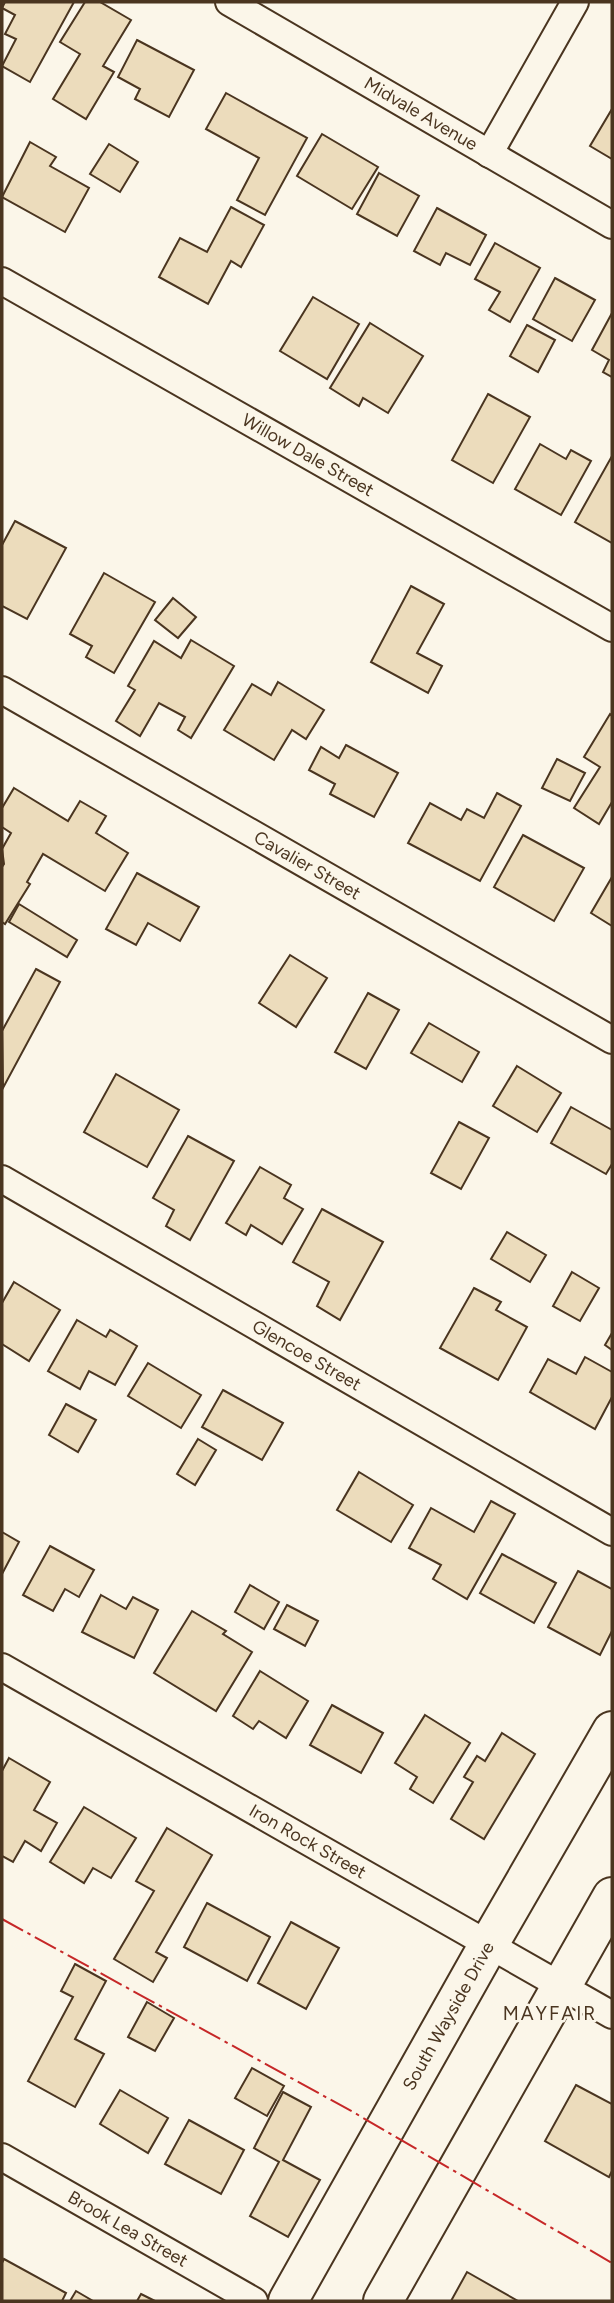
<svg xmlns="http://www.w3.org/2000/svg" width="614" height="2303" viewBox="0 0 614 2303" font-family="Figtree,sans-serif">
	<rect width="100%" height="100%" fill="#fbf6e9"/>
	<g fill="#ecdcbc" stroke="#4a3520" stroke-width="2">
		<path d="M5,2h69l-44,80 -28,-16 14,-27 -11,-5 10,-19 -13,-7z"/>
		<path d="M85,2h15l31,18 -28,46 11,6 -28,47 -33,-20 27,-45 -20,-12z"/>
		<path d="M137,40l57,30 -25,47 -34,-18 5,-10 -22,-12z"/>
		<path d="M226,93l81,45 -42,77 -28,-15 22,-42 -53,-29z"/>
		<path d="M612,109v50l-22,-13z"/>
		<path d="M322,134l56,33 -26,42 -55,-33z"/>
		<path d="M30,142l26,15 -6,9 39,22 -24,44 -63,-35z"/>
		<path d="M109,144l29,18 -18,30 -30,-18z"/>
		<path d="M379,173l40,23 -22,40 -40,-22z"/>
		<path d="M231,207l33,18 -23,42 -10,-6 -23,43 -49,-27 21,-39 27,14z"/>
		<path d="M437,208l49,27 -16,30 -24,-12 -6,12 -26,-14z"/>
		<path d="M495,243l45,25 -30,54 -21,-12 11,-18 -25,-13z"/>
		<path d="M555,278l40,22 -23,41 -39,-22z"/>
		<path d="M313,297l46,27 -32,55 -47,-28z"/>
		<path d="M612,313v64l-9,-5 6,-12 -17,-10z"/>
		<path d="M370,323l53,33 -35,57 -25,-15 -4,8 -29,-18z"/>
		<path d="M527,325l28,15 -17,32 -28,-16z"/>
		<path d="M488,394l42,23 -37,66 -41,-23z"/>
		<path d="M540,444l26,15 5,-9 20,11 -30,54 -46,-26z"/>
		<path d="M612,456v87l-37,-21z"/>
		<path d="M15,521l51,27 -39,71 -25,-13v-61z"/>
		<path d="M104,573l51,29 -41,71 -28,-16 6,-11 -22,-12z"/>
		<path d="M411,586l33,18 -27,49 25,13 -14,27 -57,-31z"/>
		<path d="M173,598l23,19 -18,21 -23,-18z"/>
		<path d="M191,640l43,26 -43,72 -13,-8 7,-13 -26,-14 -19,33 -24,-15 19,-31 -7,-4 26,-45 27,17z"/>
		<path d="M278,682l46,28 -18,29 -14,-9 -18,30 -50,-30 28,-46 19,11z"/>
		<path d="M610,714l2,2v86l-13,22 -25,-16 26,-41 -16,-10z"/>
		<path d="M346,745l52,28 -24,44 -44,-23 5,-10 -26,-14 12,-23 18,11z"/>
		<path d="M557,759l28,14 -15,28 -28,-13z"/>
		<path d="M14,788l54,33 12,-20 26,15 -10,17 32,20 -23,38 -62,-37 -16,28 3,2 -25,40 -3,-2v-55l2,-3 -2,-15 9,-16 -9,-6v-19z"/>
		<path d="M497,793l24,13 -41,75 -72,-38 22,-40 31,17 6,-11 17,9z"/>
		<path d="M523,835l61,33 -30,53 -60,-34z"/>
		<path d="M137,873l62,34 -19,34 -32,-18 -12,22 -30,-16z"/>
		<path d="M612,877v49l-21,-13z"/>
		<path d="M19,904l58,36 -10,17 -58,-35z"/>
		<path d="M290,955l37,23 -31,49 -37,-24z"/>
		<path d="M36,969l24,13 -57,106 -1,-57z"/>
		<path d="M368,993l31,17 -33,59 -31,-17z"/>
		<path d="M429,1023l50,29 -17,30 -51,-29z"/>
		<path d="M517,1066l44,27 -24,39 -44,-26z"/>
		<path d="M116,1074l63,36 -32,57 -63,-35z"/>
		<path d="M571,1107l41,23v34l-6,10 -55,-31z"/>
		<path d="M459,1122l30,16 -28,51 -30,-16z"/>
		<path d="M188,1136l46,25 -44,79 -24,-14 8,-16 -21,-12z"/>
		<path d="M260,1167l31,18 -7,13 19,11 -21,35 -31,-19 -5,10 -20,-12z"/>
		<path d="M322,1209l61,33 -43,78 -23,-14 12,-24 -36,-20z"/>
		<path d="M507,1232l39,23 -16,27 -39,-23z"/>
		<path d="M572,1272l27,16 -19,33 -27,-15z"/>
		<path d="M14,1282l46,28 -31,51 -27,-17v-41z"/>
		<path d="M474,1288l27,14 -5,8 31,17 -29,53 -58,-32z"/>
		<path d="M77,1320l29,17 4,-7 27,16 -22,39 -26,-14 -9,18 -32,-18z"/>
		<path d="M612,1333v17l-7,-5z"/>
		<path d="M585,1357l27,15v25l-17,32 -65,-37 18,-33 28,15z"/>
		<path d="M148,1363l53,32 -20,33 -53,-32z"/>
		<path d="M223,1390l60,33 -21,37 -60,-33z"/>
		<path d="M66,1404l30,16 -18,32 -29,-17z"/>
		<path d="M198,1439l18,11 -21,35 -18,-11z"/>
		<path d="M359,1472l54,33 -22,37 -54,-32z"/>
		<path d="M491,1501l24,13 -48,85 -34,-20 8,-14 -32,-17 22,-40 43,24z"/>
		<path d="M2,1532l17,10 -17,32z"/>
		<path d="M50,1546l44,24 -15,27 -14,-8 -12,22 -30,-16z"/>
		<path d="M502,1554l54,29 -22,40 -54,-30z"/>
		<path d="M578,1571l34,18v42l-12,24 -52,-28z"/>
		<path d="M250,1585l29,17 -15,27 -29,-17z"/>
		<path d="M101,1595l25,14 7,-12 25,13 -24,48 -52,-26z"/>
		<path d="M287,1605l31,16 -13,25 -31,-17z"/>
		<path d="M192,1611l34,20 -3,3 29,18 -36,59 -62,-38z"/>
		<path d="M260,1671l48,30 -22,37 -27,-17 -6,8 -20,-13z"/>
		<path d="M332,1705l51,28 -22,40 -51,-28z"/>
		<path d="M425,1715l45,28 -37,60 -23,-14 7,-12 -22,-14z"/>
		<path d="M502,1733l33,21 -51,85 -33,-20 22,-37 -9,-5 13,-21 8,5z"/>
		<path d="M9,1758l41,24 -16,28 23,13 -16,28 -16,-10 -12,21 -11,-6v-85z"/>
		<path d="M84,1807l52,31 -25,40 -18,-10 -9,15 -34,-21z"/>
		<path d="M167,1828l45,27 -56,97 11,6 -14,24 -39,-23 40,-68 -18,-10z"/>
		<path d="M207,1903l63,34 -23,44 -63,-34z"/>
		<path d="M291,1922l48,26 -33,61 -48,-26z"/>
		<path d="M75,1964l31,17 -31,58 29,15 -29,53 -47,-26 45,-84 -12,-6z"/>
		<path d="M147,2002l27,16 -19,33 -27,-14z"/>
		<path d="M252,2068l32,18 -17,30 -32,-18z"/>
		<path d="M576,2085l36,19v67l-3,6 -64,-36z"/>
		<path d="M120,2090l48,28 -20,35 -48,-29z"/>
		<path d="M283,2092l28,15 -28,53 37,20 -32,57 -38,-21 29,-54 -25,-14z"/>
		<path d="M189,2120l55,30 -23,44 -56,-30z"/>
		<path d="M4,2259l62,34 -4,8h-60v-38z"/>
		<path d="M467,2272l51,29h-67z"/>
		<path d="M76,2291l17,10h-23z"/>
		<path d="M141,2294l14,7h-18z"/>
	</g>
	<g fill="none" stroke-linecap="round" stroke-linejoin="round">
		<g stroke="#4a3520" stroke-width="30">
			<g id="minor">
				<path id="s1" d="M229,2l383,223"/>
				<path d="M489,154l86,-152"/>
				<path id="s2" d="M2,281l610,347"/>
				<path id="s3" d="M2,690l610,350"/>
				<path id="s4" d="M2,1179l610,353"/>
				<path id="s5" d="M2,1667l610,348"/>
				<path id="s6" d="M2,2157l252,144"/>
			</g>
		</g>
		<g stroke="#4a3520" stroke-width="42">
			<g id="secondary">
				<path id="s7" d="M288,2301l201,-357 123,-213"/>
				<path d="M383,2301l229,-404"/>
			</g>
		</g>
		<use href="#minor" stroke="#fbf6e9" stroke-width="26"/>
		<use href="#secondary" stroke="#fbf6e9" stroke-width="38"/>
		<path stroke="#c62828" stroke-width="2" stroke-dasharray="24 5 3.5 5" stroke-linecap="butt" d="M2,1919l351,193 259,151"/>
	</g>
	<g text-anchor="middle" stroke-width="5" stroke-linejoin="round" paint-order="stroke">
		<g font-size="18" fill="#4a3520" stroke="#fbf6e9">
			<text dy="6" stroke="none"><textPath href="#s1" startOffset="222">Midvale Avenue</textPath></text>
			<text dy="6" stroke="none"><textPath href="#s2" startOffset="352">Willow Dale Street</textPath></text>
			<text dy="6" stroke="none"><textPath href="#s3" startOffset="352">Cavalier Street</textPath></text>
			<text dy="6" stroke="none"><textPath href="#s4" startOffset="352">Glencoe Street</textPath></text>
			<text dy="6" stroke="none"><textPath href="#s5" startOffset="352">Iron Rock Street</textPath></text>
			<text dy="6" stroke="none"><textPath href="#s7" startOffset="327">South Wayside Drive</textPath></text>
			<text dy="6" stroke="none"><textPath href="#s6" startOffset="145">Brook Lea Street</textPath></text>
		</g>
		<g font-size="19" letter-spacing="2" fill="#4a3520" stroke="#fbf6e9">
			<text x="550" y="2020">MAYFAIR</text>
		</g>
	</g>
	<rect width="614" height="2303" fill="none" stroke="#4a3520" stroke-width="7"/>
</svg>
